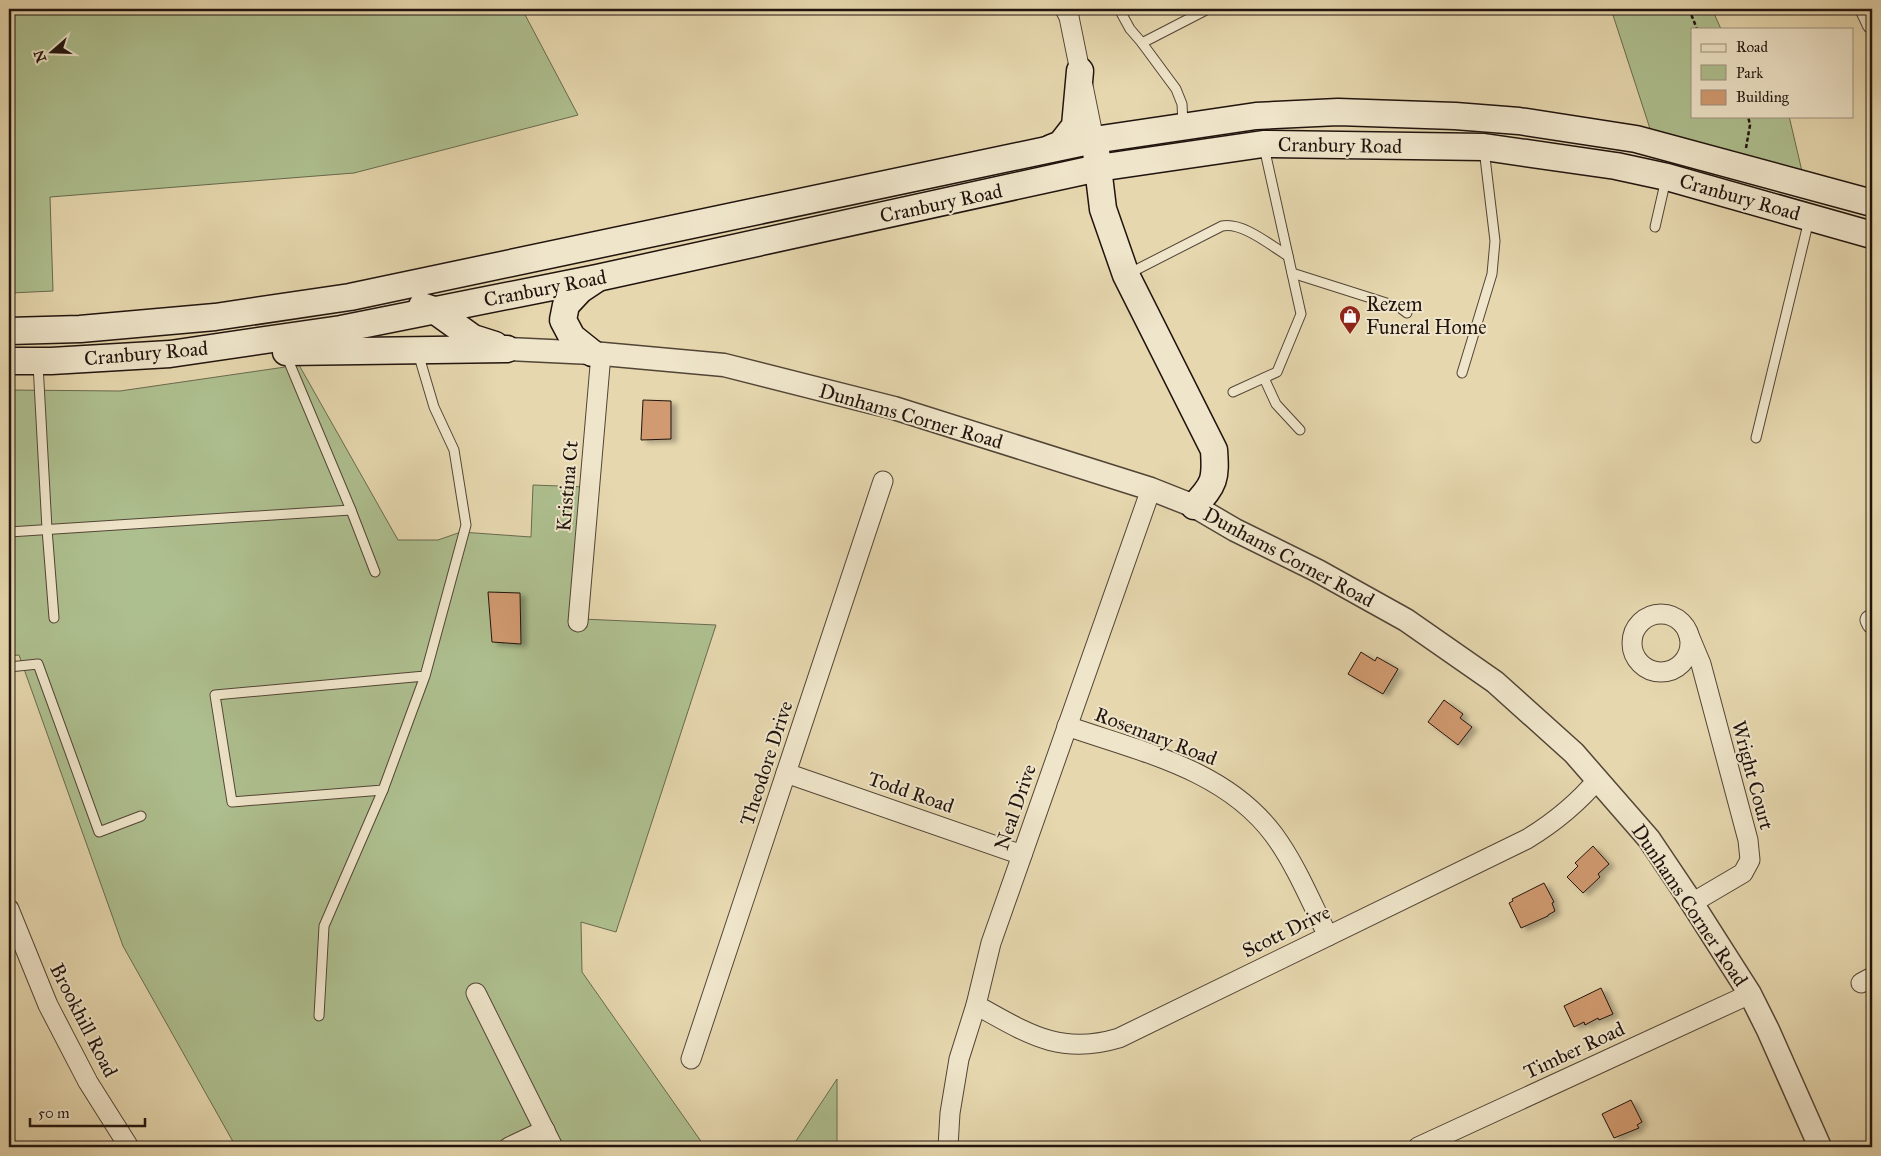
<svg xmlns="http://www.w3.org/2000/svg" width="1881" height="1156" viewBox="0 0 1881 1156" font-family="'IM FELL Great Primer',serif">
	<defs>
		<filter id="shadow"><feDropShadow dx="5.5" dy="3" stdDeviation="2.5" flood-color="#0004"/></filter>
	</defs>
	<rect width="100%" height="100%" fill="#e6d7ae"/>
	<filter id="stains"><feTurbulence type="fractalNoise" baseFrequency=".004" numOctaves="4"/><feColorMatrix values="0 0 0 0 .2 0 0 0 0 .09 0 0 0 0 .02 0 0 0 .5 -.17"/></filter>
	<radialGradient id="worn" r=".72"><stop offset=".6" stop-color="#630" stop-opacity="0"/><stop offset="1" stop-color="#630" stop-opacity=".3"/></radialGradient>
	<g fill="#aebf8f" stroke="#686a4e">
		<path d="M9,9h513l56,106 -224,58 -304,24 3,94 -42,2 -2,-24z"/>
		<path d="M1611,9h101l9,20h-29v87h97l16,68 -150,-40z"/>
		<path d="M299,365l99,175h40l23,-8 70,5 2,-52 53,2 -4,132 134,6 -100,307 -35,-10 1,50 123,175h-469l-113,-201 -104,-291 -10,1v-266l111,1z"/>
		<path d="M837,1079v68h-45z"/>
	</g>
	<g fill="#d19a70" stroke="#21140e" filter="url(#shadow)">
		<path d="M643,400l28,1v38l-30,1z"/>
		<path d="M488,592l32,1 1,51 -29,-2z"/>
		<path d="M1361,652l14,9 2,-4 21,12 -15,25 -35,-20z"/>
		<path d="M1444,700l19,14 -3,4 12,9 -14,18 -30,-23z"/>
		<path d="M1593,846l16,18 -11,10 2,3 -17,16 -16,-16 11,-11 -3,-3z"/>
		<path d="M1544,883l10,19 -2,1 3,8 -7,4v1l-27,12 -12,-25 4,-2 -1,-2z"/>
		<path d="M1601,988l12,26 -14,6 -1,-2 -13,7 -1,-3 -10,5 -10,-21z"/>
		<path d="M1631,1100l11,22 -5,3 2,3 -25,10 -12,-24z"/>
	</g>
	<g fill="none" stroke-linecap="round" stroke-linejoin="round">
		<g stroke="#524536" stroke-width="11">
			<g id="service">
				<path d="M1119,9l11,20 13,15"/>
				<path d="M1183,124l-1,-20 -6,-15 -34,-46 66,-34"/>
				<path d="M1655,227l11,-48"/>
				<path d="M1292,273l107,34 8,6"/>
				<path d="M1128,274l94,-48c21,-4 48,19 66,30"/>
				<path d="M418,353l16,54 20,43 12,75 -41,151 -210,19 17,107 151,-12 42,-114"/>
				<path d="M38,364l9,165 7,89"/>
				<path d="M1462,373l30,-99 3,-33 -11,-92"/>
				<path d="M1264,378l12,26 24,26"/>
				<path d="M1233,392l44,-20 24,-58 -37,-167"/>
				<path d="M1756,438l53,-218"/>
				<path d="M351,510l24,62"/>
				<path d="M9,532l342,-22 -65,-155"/>
				<path d="M9,667l29,-3 61,168 42,-16"/>
				<path d="M319,1016l5,-90 59,-136"/>
			</g>
		</g>
		<g stroke="#524536" stroke-width="21">
			<g id="minor">
				<path d="M1065,9l4,8 25,123"/>
				<path d="M1865,9l7,15"/>
				<circle cx="1661" cy="643" r="29"/>
				<path d="M1870,620l2,4"/>
				<path d="M578,622l23,-268"/>
				<path d="M1688,633l13,31 47,176 2,20 -7,13 -51,30"/>
				<path d="M1067,726c74,26 158,43 207,109 22,30 37,67 54,101"/>
				<path d="M786,773l236,82"/>
				<path d="M9,909l39,96 40,77 41,65"/>
				<path d="M1861,983l11,-6"/>
				<path d="M476,993l77,154"/>
				<path d="M976,1005c51,28 83,51 143,33l408,-199c28,-17 50,-35 71,-60"/>
				<path d="M691,1059l192,-578"/>
				<path d="M509,1147l36,-17"/>
				<path d="M948,1147l2,-34 9,-54 17,-54 15,-62 160,-454"/>
				<path d="M1418,1147l332,-153"/>
			</g>
		</g>
		<g stroke="#524536" stroke-width="25">
			<path id="tertiary" d="M507,349l85,4 132,12 170,43 257,81 43,17 41,24 83,41 88,49 89,62 79,71 75,86 43,64 58,91 18,36 52,117"/>
		</g>
		<g stroke="#21140e" stroke-width="29">
			<g id="secondary">
				<path d="M1051,148l10,-4 14,-18 5,-55"/>
				<path d="M1096,151l7,58 23,66 88,175c2,29 1,34 -20,56"/>
				<path d="M422,306l12,4 39,28 22,7"/>
				<path d="M9,331l71,-2 135,-12 135,-20 744,-157 162,-24 82,-4 117,4 64,5 117,18 236,64"/>
				<path d="M286,352l221,-3"/>
				<path d="M592,353l-20,-16 -9,-17 3,-15 14,-15 15,-10"/>
				<path d="M9,361h42l119,-7 171,-25 256,-51 501,-110 165,-24 221,3 132,19 51,11 205,58"/>
			</g>
		</g>
		<g stroke="#21140e" stroke-width="2.5" stroke-dasharray="4 2.5" stroke-linecap="butt">
			<path d="M1689,9l8,20"/>
			<path d="M1746,148l4,-23 -2,-9"/>
		</g>
		<use href="#service" stroke="#efe5ca" stroke-width="9"/>
		<use href="#minor" stroke="#efe5ca" stroke-width="19"/>
		<use href="#tertiary" stroke="#efe5ca" stroke-width="22"/>
		<use href="#secondary" stroke="#efe5ca" stroke-width="26"/>
	</g>
	<defs>
		<g id="shop-pin" transform="scale(1.125)"><path d="M0 17L-7.5 6A9.5 9.5 0 1 1 7.5 6Z" fill="#8f2418" stroke="#efe5ca"/><path d="M-5-2.5h2.3a2.7 3.5 0 0 1 5.4 0H5L5.5 6h-11ZM-1.5-2.5h3a1.5 2.3 0 0 0-3 0Z" fill="#fff"/></g>
	</defs>
	<g fill-rule="evenodd">
		<use href="#shop-pin" x="1350" y="316"/>
	</g>
	<g text-anchor="middle" stroke-width="4" stroke-linejoin="round" paint-order="stroke">
		<g font-size="20" fill="#21140e" stroke="#efe5ca">
			<text transform="translate(1340 145) rotate(1)" y="7">Cranbury Road</text>
			<text transform="translate(1740 197) rotate(16)" y="7">Cranbury Road</text>
			<text transform="translate(941 203) rotate(-12)" y="7">Cranbury Road</text>
			<text transform="translate(545 288) rotate(-11)" y="7">Cranbury Road</text>
			<text transform="translate(146 353) rotate(-5)" y="7">Cranbury Road</text>
			<text transform="translate(911 416) rotate(16)" y="7">Dunhams Corner Road</text>
			<text transform="translate(567 486) rotate(-85)" y="7">Kristina Ct</text>
			<text transform="translate(1289 557) rotate(28)" y="7">Dunhams Corner Road</text>
			<text transform="translate(1156 736) rotate(21)" y="7">Rosemary Road</text>
			<text transform="translate(766 763) rotate(-72)" y="7">Theodore Drive</text>
			<text transform="translate(1753 775) rotate(75)" y="7">Wright Court</text>
			<text transform="translate(911 792) rotate(19)" y="7">Todd Road</text>
			<text transform="translate(1015 807) rotate(-71)" y="7">Neal Drive</text>
			<text transform="translate(1690 905) rotate(56)" y="7">Dunhams Corner Road</text>
			<text transform="translate(1286 931) rotate(-26)" y="7">Scott Drive</text>
			<text transform="translate(84 1020) rotate(63)" y="7">Brookhill Road</text>
			<text transform="translate(1574 1050) rotate(-25)" y="7">Timber Road</text>
		</g>
		<g font-size="20" fill="#21140e" stroke="#efe5ca" text-anchor="start">
			<text x="1366" y="311">Rezem<tspan x="1366" dy="23">Funeral Home</tspan></text>
		</g>
	</g>
	<rect width="1881" height="1156" fill="none" stroke="#e6d7ae" stroke-width="30"/>
	<rect x="10" y="10" width="1861" height="1136" fill="none" stroke="#21140e" stroke-width="2.5"/>
	<rect x="15" y="15" width="1851" height="1126" fill="none" stroke="#21140e"/>
	<rect x="1691" y="28" width="162" height="90" fill="#efe5ca" stroke="#9d917f"/>
	<rect x="1701" y="44" width="25" height="8" fill="#efe5ca" stroke="#9d917f"/>
	<text x="1736" y="52" font-size="15" fill="#21140e">Road</text>
	<rect x="1701" y="65" width="25" height="15" fill="#aebf8f" stroke="#9d917f"/>
	<text x="1736" y="78" font-size="15" fill="#21140e">Park</text>
	<rect x="1701" y="90" width="25" height="15" fill="#d19a70" stroke="#9d917f"/>
	<text x="1736" y="102" font-size="15" fill="#21140e">Building</text>
	<g transform="translate(52 52) rotate(250)" stroke="#efe5ca" stroke-width="4" paint-order="stroke">
	<path d="M0-4L9 19L0 12L-9 19Z" fill="#21140e"/>
	<text y="-8" font-size="14" font-weight="bold" text-anchor="middle" fill="#21140e">N</text>
	</g>
	<path d="M30 1118v8h115v-8" fill="none" stroke="#21140e" stroke-width="2.5"/>
	<text x="38" y="1118" font-size="15" fill="#21140e" stroke="#efe5ca" stroke-width="4" paint-order="stroke">50 m</text>
	<rect width="100%" height="100%" filter="url(#stains)"/>
	<rect width="100%" height="100%" fill="url(#worn)"/>
</svg>
